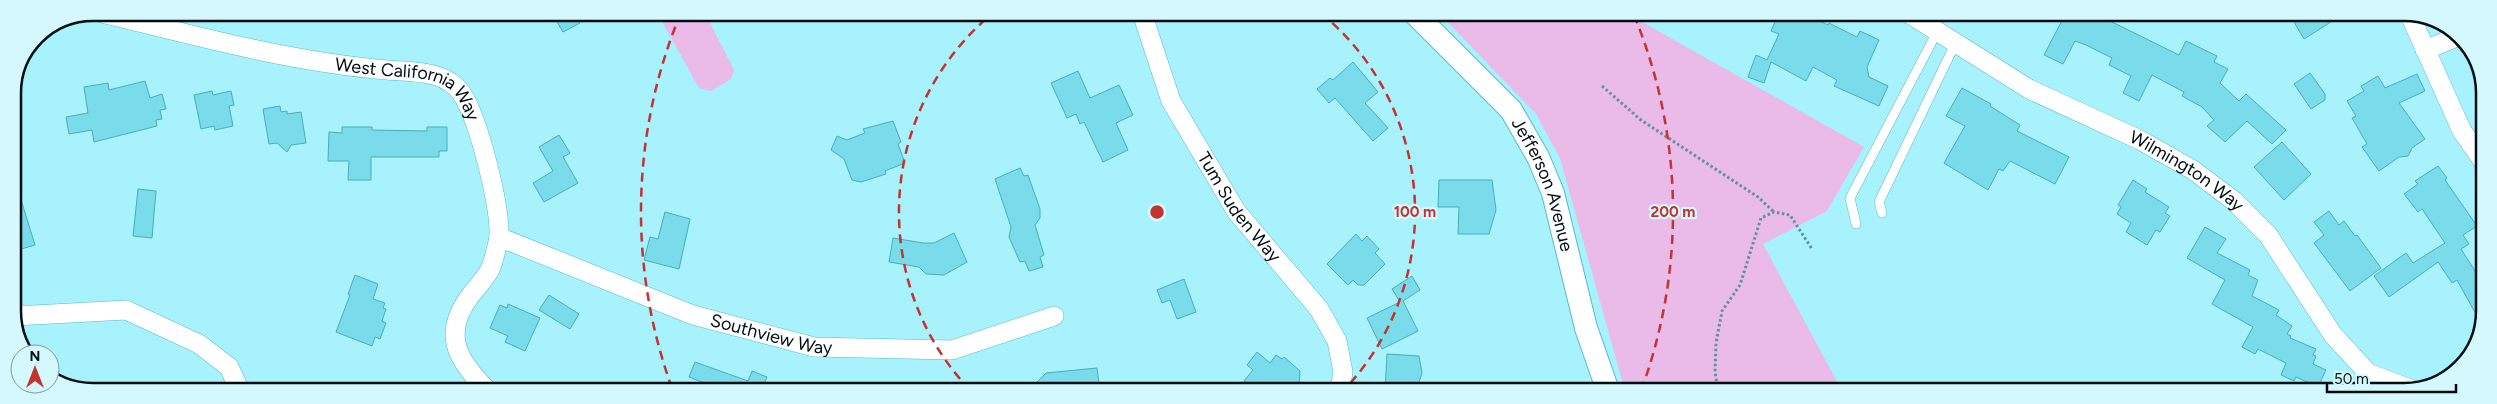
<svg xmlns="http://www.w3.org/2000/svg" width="2497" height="404" viewBox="0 0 2497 404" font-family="Figtree,sans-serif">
	<rect width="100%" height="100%" fill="#a7f2fd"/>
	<g fill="#eabae9">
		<path d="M665,13h40l29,57 -3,9 -20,12 -12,-3 -36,-65z"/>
		<path d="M1439,13h187l238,134 -37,64 -64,33 79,147h-217l-65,-233 -24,-44z"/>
	</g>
	<g fill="#7adcea" stroke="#48adba">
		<path d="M552,13h22l6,10 -17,9z"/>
		<path d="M1779,13h24l25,12 1,-2 28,14 3,-6 19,9 -12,27 2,10 19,9 -9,20 -45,-20 3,-6 -24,-13 -7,14 -35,-19 -7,21 -16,-6 8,-22 11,5 12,-26 -8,-3z"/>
		<path d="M2066,13h38l8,4 -2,4 69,34 7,-14 31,15 -3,6 14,7 -8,14 19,18 7,-7 40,36 -14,14 -25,-23 -22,21 -18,-16 7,-6 -12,-13 -20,-11 2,-4 -32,-17 -13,26 -16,-8 8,-17 -22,-11 3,-7 -26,-13 -11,-4 -12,23 -19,-9z"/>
		<path d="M2309,13h36l-41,26 -10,-17z"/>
		<path d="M1353,62l25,30 -13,11 23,25 -15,13 -38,-43 -6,5 -12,-14 13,-11 3,2z"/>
		<path d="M1078,71l12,27 29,-13 14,30 -17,8 12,27 -25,12 -19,-40 -4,2 -4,-10 -9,4 -16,-35z"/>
		<path d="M2310,73l15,21v6l-14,9 -17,-25z"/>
		<path d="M2417,74l8,17 -26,12 26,36 -13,9 -4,8 -9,1 -20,14 -17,-24 5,-3 -15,-26 4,-2 -9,-15 17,-10 -3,-5 17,-10 7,12z"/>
		<path d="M145,81l5,17 12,-4 4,15 -6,1 2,9 -6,1 1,6 -63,16 -2,-12 -23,4 -3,-17 22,-4 -4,-26 24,-4 1,7z"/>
		<path d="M1962,88l29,16 -1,2 30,19 -3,6 52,26 -14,27 -45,-23 -7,10 -4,-2 -11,21 -44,-27 21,-37 -19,-10z"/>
		<path d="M212,91l1,4 18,-4 3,14 -5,1 4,20 -18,4 -1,-4 -13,3 -7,-34z"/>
		<path d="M280,106l1,6 6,-1v3l14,-2 5,31 -15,2 -4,7 -10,-9 -8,1 -6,-35z"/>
		<path d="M893,121l8,21 -3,2 7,19 -20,8 1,3 -25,8 -9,-2 -8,-21 -13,-9 6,-14 10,4 18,-7 -2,-4z"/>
		<path d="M342,127h30v3l55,1v-4h20v24h-8v6h-68v23h-23l1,-19h-21l1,-29 13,1z"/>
		<path d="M559,135l11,18 -7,4 15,26 -34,19 -11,-19 20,-12 -14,-24z"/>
		<path d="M2282,142l29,32 -27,26 -30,-33z"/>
		<path d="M2438,166l9,12 -2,2 32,46 -14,9 6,9 -8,5 23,36v36l-2,4 -25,-45 -5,3 -14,-21 -49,35 -15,-21 32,-23 7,10 32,-20 -23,-34 -4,3 -14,-18 14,-10 -3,-3z"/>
		<path d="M1020,168l4,8 4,-1 12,34v9l-5,7 9,30 -4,2 3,10 -14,4 -4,-10 -5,1 -11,-25 2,-10 -16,-48z"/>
		<path d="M1439,180h53l4,30 -7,24h-31l1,-27h-21z"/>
		<path d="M2133,180l14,9 -2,3 24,15 -4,6 5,3 -10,16 -4,-2 -9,15 -21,-13 5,-9 -14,-9 4,-7 -3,-2z"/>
		<path d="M14,187h3l18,58 -21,6z"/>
		<path d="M138,189l18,2 -4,47 -19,-2z"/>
		<path d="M2329,211l10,14 5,-4 11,15 2,-1 24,33 -31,23 -36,-48 10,-8 -10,-13z"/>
		<path d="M665,212l25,7 -11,50 -35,-9 6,-23 8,2z"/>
		<path d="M2205,227l21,12 -9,14 33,17 -2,5 10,5 -6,16 27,14 -3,5 16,11 -5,8 4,2 -1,2 26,11 -3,6 3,1 -3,8 13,6 -8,17 -22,-10 -2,4 -13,-6 5,-12 -28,-14 -3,5 -13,-7 11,-20 -41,-23 13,-24 -38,-22z"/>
		<path d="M954,233l13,29 -23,13 -18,-1 -7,-7 -30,-5 4,-24 30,5h11z"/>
		<path d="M1356,234l6,7 5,-5 12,13 -4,4 10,11 -21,21h-6l-5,-5 -5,5 -21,-21z"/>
		<path d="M355,275l23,9 -5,15 12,4 -2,5 3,1 -4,12 4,2 -6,16 -5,-2 -3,9 -36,-14 14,-37 -2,-1z"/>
		<path d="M1412,276l8,14 -17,11 15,30 -36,18 -15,-31 33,-16 -8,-13z"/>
		<path d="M1184,279l12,33 -19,7 -7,-19 -8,3 -5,-13z"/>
		<path d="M549,295l30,19 -9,15 -31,-19z"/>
		<path d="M508,304l32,14 -15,33 -20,-9 3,-6 -18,-8 10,-23 7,3z"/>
		<path d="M1257,352l13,11 6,-8 6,4 2,-2 16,14 -1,20h-41l-14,-10 9,-11 -6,-5z"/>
		<path d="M1387,354l32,2 3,17 -6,18h-31z"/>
		<path d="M695,362l53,19 4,-10 15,6 -4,10 9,4h-48l-35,-14z"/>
		<path d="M1097,368l3,23h-72l18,-18z"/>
	</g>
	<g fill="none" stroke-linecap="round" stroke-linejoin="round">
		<g stroke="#57bac8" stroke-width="10">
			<g id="service">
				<path d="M1882,213l-3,-11 77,-160"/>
				<path d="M1856,224l-6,-26 87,-166"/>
				<path d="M2144,391h18"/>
				<path d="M2358,391l10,-18"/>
			</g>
		</g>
		<g stroke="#57bac8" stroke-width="20">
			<g id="minor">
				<path id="s1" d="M102,13c94,23 189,49 285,57 27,2 59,0 75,24 17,26 38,111 37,142 -1,9 -5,21 -7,29 -4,11 -15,22 -22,31 -29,39 -12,65 18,95"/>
				<path id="s2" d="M1142,13l29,88 65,110 83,98 18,32 6,31 -3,19"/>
				<path id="s3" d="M1908,13l121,76 111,51 53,30 41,31 34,34 65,100 35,38 42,16"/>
				<path d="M2409,13l53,118 21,30"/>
				<path d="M2425,50l34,-14"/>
				<path id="s4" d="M499,237l194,78 121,32 138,3 102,-34"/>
				<path d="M15,316l111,-6 73,34 30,23 11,24"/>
			</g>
		</g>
		<g stroke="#57bac8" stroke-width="24">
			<g id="tertiary">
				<path id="s5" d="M1414,13l97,97 27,47 15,36 33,135 22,63"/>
			</g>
		</g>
		<g stroke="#62939b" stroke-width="3" stroke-dasharray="2.5 2.5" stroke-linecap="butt">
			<path d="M1602,86l39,34 117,77 16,15"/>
			<path d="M1718,391l-3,-19 1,-29 6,-32 18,-26 21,-67 13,-6 16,3 22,34"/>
		</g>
		<use href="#service" stroke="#fff" stroke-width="9"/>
		<use href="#minor" stroke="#fff" stroke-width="19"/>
		<use href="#tertiary" stroke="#fff" stroke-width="22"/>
	</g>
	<g fill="none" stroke="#c3342f" stroke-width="2.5" stroke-dasharray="9 6">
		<path d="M970 390A258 258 0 0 1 993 13M1321 13A258 258 0 0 1 1344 390"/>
		<path d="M672 388A516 516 0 0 1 680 15M1634 15A516 516 0 0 1 1642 388"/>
	</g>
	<g text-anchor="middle" stroke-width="4.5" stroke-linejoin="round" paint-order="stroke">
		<g font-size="18" fill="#000e11" stroke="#d4f8fd">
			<text dy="6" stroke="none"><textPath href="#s1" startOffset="320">West California Way</textPath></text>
			<text dy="6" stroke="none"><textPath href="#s3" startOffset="321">Wilmington Way</textPath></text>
			<text dy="6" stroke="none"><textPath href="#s5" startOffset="219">Jefferson Avenue</textPath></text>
			<text dy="6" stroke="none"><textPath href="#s2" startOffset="219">Tum Suden Way</textPath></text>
			<text dy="6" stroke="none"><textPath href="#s4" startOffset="290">Southview Way</textPath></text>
		</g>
	</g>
	<path d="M0 0H2497V404H0ZM93 21H2404A72 72 0 0 1 2476 93V311A72 72 0 0 1 2404 383H93A72 72 0 0 1 21 311V93A72 72 0 0 1 93 21Z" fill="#d4f8fd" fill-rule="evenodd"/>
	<path fill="none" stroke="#000e11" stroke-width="2.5" d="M93 21H2404A72 72 0 0 1 2476 93V311A72 72 0 0 1 2404 383H93A72 72 0 0 1 21 311V93A72 72 0 0 1 93 21Z"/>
	<circle cx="1157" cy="212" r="8" fill="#c3342f" stroke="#d4f8fd" stroke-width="2.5"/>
	<g font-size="15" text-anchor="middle" font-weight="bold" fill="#c3342f" stroke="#d4f8fd" stroke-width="4.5" stroke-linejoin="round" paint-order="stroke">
		<text x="1415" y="217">100 m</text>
		<text x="1673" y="217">200 m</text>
	</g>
	<g transform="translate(35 369)"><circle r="24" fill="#d4f8fd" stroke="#7f9a9f"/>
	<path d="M0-4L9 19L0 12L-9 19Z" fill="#c3342f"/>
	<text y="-8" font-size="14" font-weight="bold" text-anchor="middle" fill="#000e11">N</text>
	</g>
	<path d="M2327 384v8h129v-8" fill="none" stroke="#000e11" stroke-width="2.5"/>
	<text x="2334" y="384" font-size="15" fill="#000e11" stroke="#d4f8fd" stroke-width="4" paint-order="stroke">50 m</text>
</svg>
